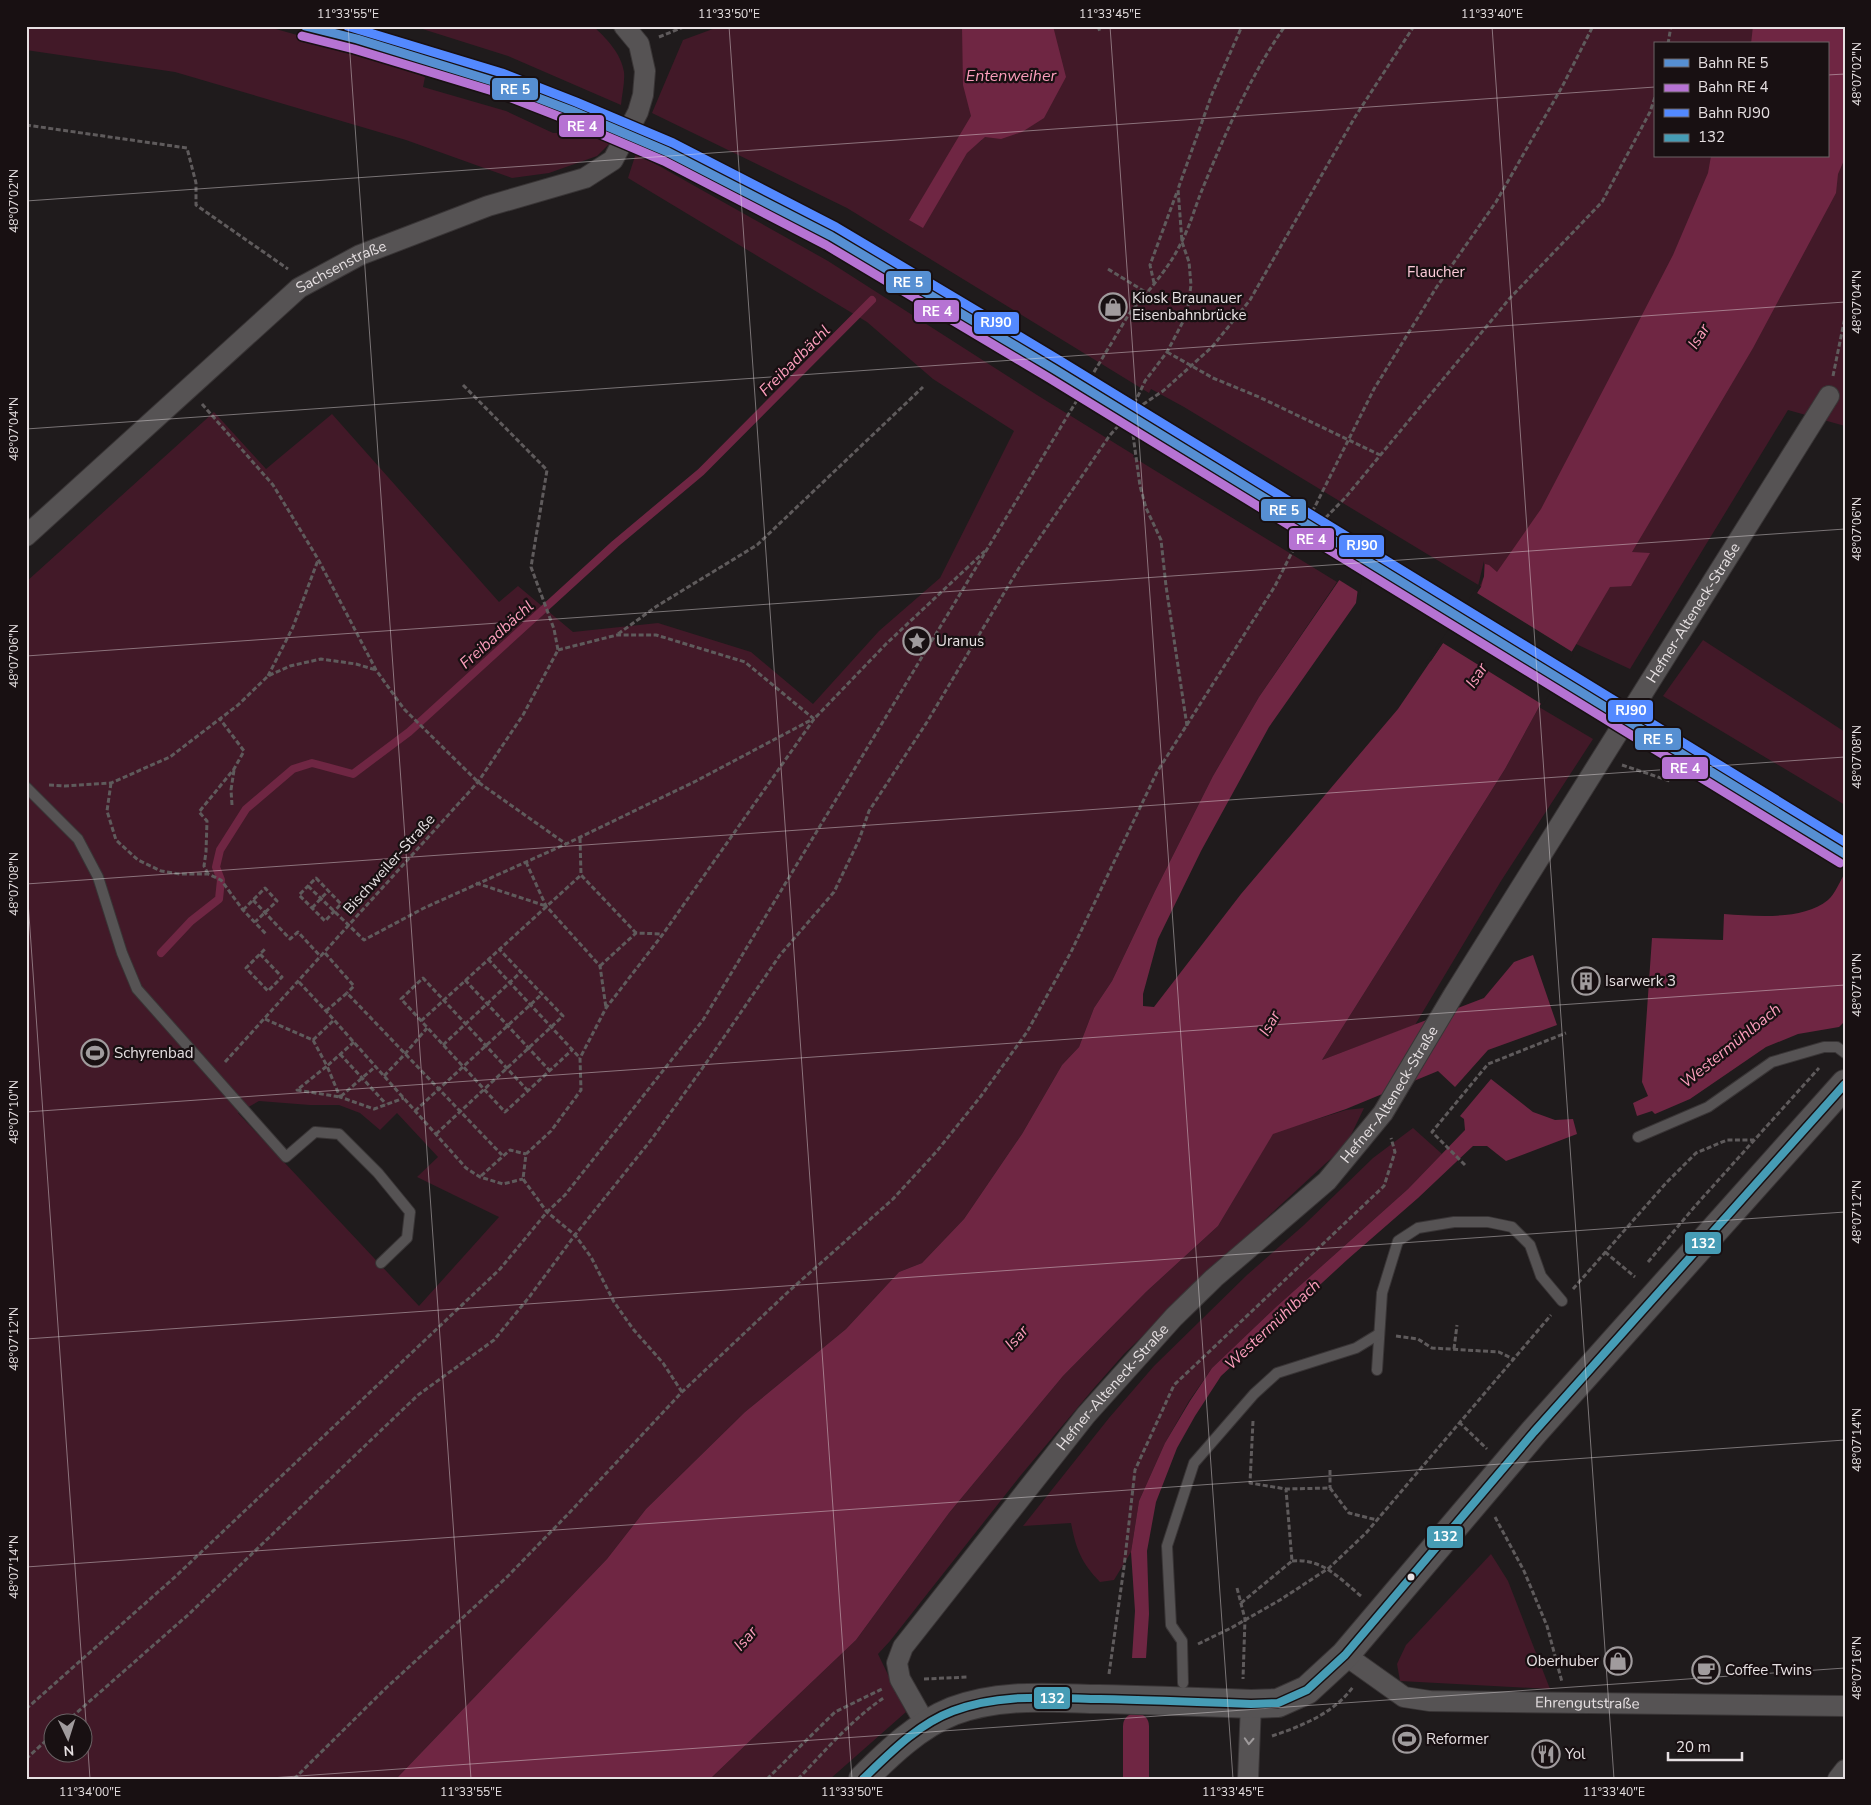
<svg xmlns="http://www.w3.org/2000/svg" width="1871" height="1805" viewBox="0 0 1871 1805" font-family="'Nunito Sans',sans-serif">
	<rect width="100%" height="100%" fill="#1f1b1c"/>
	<g fill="#421928" fill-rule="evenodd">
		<path d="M26,26h239l93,26 67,25 -2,10 83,24 47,22 29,-1 29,10 -14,14 -48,17 -37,5 -106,-38 -231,-68 -149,-22z"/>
		<path d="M413,26h180c13,12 28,27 31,46 1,10 -2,22 -3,33l-113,-49z"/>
		<path d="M721,26h1124v400l-57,-16 -158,259 -54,-25 -392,-237 -33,-18 -2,4 -302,-185 -195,-95 31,-73zM1655,44h172v112h-172zM964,130l18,10 -15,12 -58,68z"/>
		<path d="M636,153l192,108 209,134 97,60 -1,2 204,125 -78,115 -46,79 -58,115 -43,90 -18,27 -15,39 -17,18 -40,69 -58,85 -42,44 -23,9 -53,57 -101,83 -99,97 -39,50 -211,220h-370v-1197l188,-170 52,57 66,-55 167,188 19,-16 55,46 85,-9 93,29 62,52 66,-73 61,-53 74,-147 -81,-52 -66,-57 -239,-144zM259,1101l51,4h29l21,8 20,17 17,-17 41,44 -21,20 82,40 -80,89 -181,-193zM52,1722h30v30h-30z"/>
		<path d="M1703,640l142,92v73l-182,-109z"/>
		<path d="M1539,707l54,32 -92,142 -86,144 -93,35 183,-291z"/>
		<path d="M1364,1108l-13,27 -12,16 -119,110 -96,93 -30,34 -73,87 -131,166 -12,13 28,58 -76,67h-120l146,-139 93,-127 114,-137 83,-84 72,-66 55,-93 73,-23z"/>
		<path d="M1413,1128l29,26 -34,35 -132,118 -64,61 -23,33 -24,42 -26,58 -8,51 -17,28 -14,2c-19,-20 -24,-33 -29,-59l-48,3 86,-108 45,-52 93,-91 57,-50 69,-67z"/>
		<path d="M1491,1554l17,27 42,108 -150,-8 -3,-17 9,-19z"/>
	</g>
	<g fill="#6f2643">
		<path d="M962,26h91l13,51 -22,41 -22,14 -21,7 -16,-2 -18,16 -44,75 -14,-8 62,-104 -8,-31z"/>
		<path d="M1753,26h92v132l-7,16 -2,19 -83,155 -121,204 18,1 -19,33 -21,1 -71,120 -34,62 -183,291 162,-62 30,-36 19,-7 24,70 -69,25 -33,37 -17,-16 -92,38 -73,25 -55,92 -72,66 -83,84 -114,137 -93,127 -146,139h-314l211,-220 39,-50 99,-97 101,-83 53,-57 23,-9 42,-44 58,-85 40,-69 17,-18 15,-39 18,-27 43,-90 58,-115 46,-79 105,-153 -8,59 -87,124 -68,124 -43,88 -15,55v12l11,1 87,-113 157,-185 83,-122 3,-11 1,-12 4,1 8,7 44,-63 71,-136 61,-118 35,-82 3,-17h116v-112h-76z"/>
		<path d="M1845,873v148l-6,6 -41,7 -32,13 -76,52 -35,15 -3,-3 -15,5 -4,-13 15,-7 -6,-14 10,-144 71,2 1,-26c31,2 78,7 104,-14 7,-6 12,-19 17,-27z"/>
		<path d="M1491,1079l42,33 22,8 18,-1 4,15 -71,27 -19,-15h-14l-55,52 -70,61 -127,117 -26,40 -18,32 -21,54 -9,49 2,63 -3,44h-14l3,-47 -4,-59 8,-51 26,-58 25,-42 22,-33 64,-61 132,-118 57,-59 -1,-11 -4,-3z"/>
	</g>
	<g fill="#1f1b1c">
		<path d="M1364,541l2,3 -6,49 -24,-15z"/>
		<path d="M1484,561v15l-7,17 97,60 -31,52 -100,-62 -12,18 -6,3 53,-78z"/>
	</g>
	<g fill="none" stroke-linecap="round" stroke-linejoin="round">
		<path stroke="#6f2643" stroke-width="8" d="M161,953l30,-32 28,-22 2,-19 -5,-13 4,-17 26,-41 47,-40 19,-6 41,11 56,-42 206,-188 86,-72 171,-172"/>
		<path stroke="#6f2643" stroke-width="26" d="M1136,1779v-53"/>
		<g stroke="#393536" stroke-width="12">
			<g id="lane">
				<path d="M26,787l52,52 20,38 24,76 15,36 149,168 29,-25 24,2 39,39 32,39 -3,26 -26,25"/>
				<path d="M1638,1137l70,-30 64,-45 52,-15h13l8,6"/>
				<path d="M1377,1370l5,-77 16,-52 20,-13 36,-6h34l24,5 18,18 11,31 21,25"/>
				<path d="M1183,1683l-1,-42 -11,-16 -4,-79 27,-83 60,-69 23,-21 79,-25 23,-14"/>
			</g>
		</g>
		<g stroke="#393536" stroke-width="22">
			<g id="street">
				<path id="s1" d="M26,536l273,-248 61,-33 128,-49 97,-28 28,-18 25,-48 5,-17 2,-24 -6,-27 -15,-18"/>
				<path id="s2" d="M1345,1655l59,42 26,4 415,5"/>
				<path id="s3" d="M926,1725l-26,-46 -3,-16 6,-16 183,-232 88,-98 40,-39 113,-97 56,-68 71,-119 375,-598"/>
				<path d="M1248,1779l3,-75"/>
				<path d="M1838,1779l7,-9"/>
			</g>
		</g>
		<g stroke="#393536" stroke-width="30">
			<path id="secondary" d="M863,1779c26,-26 55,-54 90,-68 47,-18 98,-13 146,-12 51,1 102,3 152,5l27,-1 29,-13 38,-35 189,-223 311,-348"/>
		</g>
		<g stroke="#5f5b5c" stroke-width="3" stroke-dasharray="5 2.5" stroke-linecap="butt">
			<path d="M1098,26l2,6"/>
			<path d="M659,37l27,-11"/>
			<path d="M1668,44l3,-18"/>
			<path d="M26,125l161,23 9,35v22l92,64"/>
			<path d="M1108,269l39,24"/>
			<path d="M1154,283l-4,-18 27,-73"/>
			<path d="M1167,352l46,26 46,19 121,58"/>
			<path d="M1833,376l12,-59"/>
			<path d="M463,385l84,85 -16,97 23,62 4,21"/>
			<path d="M202,404l71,81 45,74 58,111 28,39 74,73 88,62"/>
			<path d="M1294,550l51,-52 165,-200 92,-96 48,-90 5,-15"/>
			<path d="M618,634l39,-28 100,-61 166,-158"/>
			<path d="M558,650l59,-15h39l89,27 69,57 72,-75 99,-93"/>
			<path d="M268,676l25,-49 25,-67"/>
			<path d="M1187,726l-21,-140 -5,-46 -15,-32 -6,-22 -10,-73 15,-32 22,-29 20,-38 4,-29 -2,-23 -7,-20 -4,-53 34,-95 30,-68"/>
			<path d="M1622,765l48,16"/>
			<path d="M111,783l-4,28 9,29 22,20 23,11 19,3h28l13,6 22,30 23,24"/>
			<path d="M49,785l16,1 46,-3 59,-26 68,-52 30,-29 22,-10 31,-7 35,5 20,6"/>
			<path d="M232,805l-1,-15 3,-20"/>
			<path d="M580,838l1,37 55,58"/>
			<path d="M526,862l20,44 54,60 6,42"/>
			<path d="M208,874l-4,-8 2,-14 1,-31 -8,-9 35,-43 10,-18 -24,-32"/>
			<path d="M316,878l25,26 -16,17 -26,-26z"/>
			<path d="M476,883l70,23"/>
			<path d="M308,886l56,54 60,-32 142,-64 130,-63 117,-62"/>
			<path d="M253,900l37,39 8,-7 23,25"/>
			<path d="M312,908l16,-17"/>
			<path d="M243,910l22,-22 12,13 -22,21"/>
			<path d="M325,953l29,33 -7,7"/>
			<path d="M260,954l22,23 -14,14 -22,-23 19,-19"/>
			<path d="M488,959l92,99"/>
			<path d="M600,966l36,-33 26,1"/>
			<path d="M465,980l85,91"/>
			<path d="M299,982l27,29 140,157 14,9 23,7 20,-5"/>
			<path d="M326,1011l21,-18 155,162"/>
			<path d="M265,1019l48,21 14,26 -30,24 43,7 36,-31"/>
			<path d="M421,1021l160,-146"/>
			<path d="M313,1040l21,-20"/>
			<path d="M354,1042l-27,24 13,31 34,12 30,-11"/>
			<path d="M443,1045l78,-73"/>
			<path d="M340,1054l46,50"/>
			<path d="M225,1062l253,-280 45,-67 35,-65"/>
			<path d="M384,1076l21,-22 22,-26"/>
			<path d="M528,1091l-105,-113 -22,21 104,113 67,-62"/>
			<path d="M415,1111l127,-117"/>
			<path d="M436,1134l127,-118 -64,-67"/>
			<path d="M1465,1165l-33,-33 56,-68 78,-31"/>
			<path d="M481,1176l29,-26 16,4"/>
			<path d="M1605,1252l30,25"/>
			<path d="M1648,1262l48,-57 123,-137"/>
			<path d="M1573,1289l93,-106 30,-30 31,-13h27"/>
			<path d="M1396,1336l22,3 14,9 67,4 14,7"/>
			<path d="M1454,1349l3,-24"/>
			<path d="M682,1392l-19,-29 -30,-34 -19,-27 -23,-45 -16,-22 -28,-23 -24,-33 3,-25 25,-23 30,-41 -1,-32 26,-50 57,-74 151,-215"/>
			<path d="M1253,1421l-3,62 36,6 44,-1 19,25 28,7"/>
			<path d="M1459,1422l28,27"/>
			<path d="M1330,1470v18"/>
			<path d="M1495,1517l29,54 23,55 15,56"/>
			<path d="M1292,1561c30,-3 47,17 69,35"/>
			<path d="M1237,1588l8,31 -2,60"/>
			<path d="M1241,1603l51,-42 -6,-72"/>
			<path d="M1198,1644l33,-16 49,-28 49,-32 37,-35 185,-218"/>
			<path d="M1109,1674l15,-107 11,-97 39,-85 210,-199 11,-34 -4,-14"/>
			<path d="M924,1679l44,-2"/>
			<path d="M26,1709l150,-133 324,-307 47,-57 18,-17 138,-175 426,-706c19,-23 39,-44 52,-71 9,-17 14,-36 21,-53 23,-56 48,-114 83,-164"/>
			<path d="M66,1722l123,-108 229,-219 76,-55 36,-44 45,-61 76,-95 58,-81 71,-104 54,-63 25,-52 10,-29 58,-89 92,-154 91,-133 20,-22 33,-22 49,-44 38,-47 105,-183 59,-91"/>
			<path d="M1272,1736c30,-10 62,-23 81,-49"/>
			<path d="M26,1759l26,-24"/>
			<path d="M294,1779l92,-91 121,-111 64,-66 111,-119 106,-100 105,-93 44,-48 44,-55 46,-64 44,-80 86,-180 118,-186 99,-197 62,-101 60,-86 66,-115 31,-61"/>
			<path d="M767,1779l68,-67 47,-23"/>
			<path d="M798,1779c27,-28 54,-60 87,-82"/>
		</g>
		<use href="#lane" stroke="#565354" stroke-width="10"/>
		<use href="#street" stroke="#565354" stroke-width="20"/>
		<use href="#secondary" stroke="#565354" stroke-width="28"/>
		<g stroke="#181012" stroke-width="11">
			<path id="bus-1" d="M863,1779c27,-26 55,-55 90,-68 47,-18 98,-13 147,-12 50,1 101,3 151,5l27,-1 29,-13 38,-35 189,-223 311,-348"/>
		</g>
		<use href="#bus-1" stroke="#469cb5" stroke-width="8"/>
		<g stroke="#181012" stroke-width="12">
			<path id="rail-1" d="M305,26l52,13 142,44 73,28 96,41 163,84 223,133 791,485"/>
		</g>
		<g stroke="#181012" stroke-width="12">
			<path id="rail-2" d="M302,36l52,13 142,43 72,28 96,41 162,84 223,133 791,485"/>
		</g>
		<g stroke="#181012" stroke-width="12">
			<path id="rail-3" d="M347,26l155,47 74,29 97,41 163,84 223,133 786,482"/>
		</g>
		<use href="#rail-1" stroke="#568fd2" stroke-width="9"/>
		<use href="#rail-2" stroke="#b673d3" stroke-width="9"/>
		<use href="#rail-3" stroke="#5389ff" stroke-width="9"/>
	</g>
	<defs><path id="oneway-chevron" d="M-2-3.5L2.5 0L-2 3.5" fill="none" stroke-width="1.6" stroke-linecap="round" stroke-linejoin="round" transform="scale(1.25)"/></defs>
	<use stroke="#9e9a9b" href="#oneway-chevron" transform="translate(1249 1741) rotate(93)"/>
	<path fill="none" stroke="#e6e0e2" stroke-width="1" stroke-opacity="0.45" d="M348,26l123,1753M729,26l123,1753M1110,26l123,1753M1492,26l122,1753M1827,75l18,-1M26,201l1629,-114M26,429l1819,-127M26,656l1819,-127M26,873l64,906M26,884l1819,-127M26,1112l1819,-127M26,1339l1819,-127M26,1567l1819,-127M256,1779l1589,-111"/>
	<defs>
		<g id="shop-ring" transform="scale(1.4375)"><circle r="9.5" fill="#181012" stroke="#a09b9d" stroke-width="1.5"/><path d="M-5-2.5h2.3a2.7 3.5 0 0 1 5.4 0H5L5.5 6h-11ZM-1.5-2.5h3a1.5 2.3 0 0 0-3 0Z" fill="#a09b9d"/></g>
		<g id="sight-ring" transform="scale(1.4375)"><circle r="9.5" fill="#181012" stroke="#a09b9d" stroke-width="1.5"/><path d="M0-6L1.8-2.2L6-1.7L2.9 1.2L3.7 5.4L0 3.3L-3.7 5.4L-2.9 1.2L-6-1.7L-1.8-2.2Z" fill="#a09b9d"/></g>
		<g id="building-ring" transform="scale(1.4375)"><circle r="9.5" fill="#181012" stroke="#a09b9d" stroke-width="1.5"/><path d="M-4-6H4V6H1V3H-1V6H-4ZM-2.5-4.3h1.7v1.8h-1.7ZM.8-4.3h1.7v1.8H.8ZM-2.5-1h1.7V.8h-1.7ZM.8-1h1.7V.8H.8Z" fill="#a09b9d"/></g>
		<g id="stadium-ring" transform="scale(1.4375)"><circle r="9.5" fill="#181012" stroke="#a09b9d" stroke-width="1.5"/><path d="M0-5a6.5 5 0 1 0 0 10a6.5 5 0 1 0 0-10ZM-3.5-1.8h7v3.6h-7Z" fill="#a09b9d"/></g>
		<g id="cafe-ring" transform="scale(1.4375)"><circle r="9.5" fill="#181012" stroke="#a09b9d" stroke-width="1.5"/><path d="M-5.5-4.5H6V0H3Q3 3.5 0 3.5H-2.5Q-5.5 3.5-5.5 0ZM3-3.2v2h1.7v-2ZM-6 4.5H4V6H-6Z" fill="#a09b9d"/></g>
		<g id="restaurant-ring" transform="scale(1.4375)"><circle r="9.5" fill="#181012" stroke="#a09b9d" stroke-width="1.5"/><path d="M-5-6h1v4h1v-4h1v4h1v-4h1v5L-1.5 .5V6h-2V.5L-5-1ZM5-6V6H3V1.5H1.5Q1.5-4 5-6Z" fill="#a09b9d"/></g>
	</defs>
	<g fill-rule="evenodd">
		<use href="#shop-ring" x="1113" y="307"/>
		<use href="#sight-ring" x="917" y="641"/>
		<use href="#building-ring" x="1586" y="981"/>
		<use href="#stadium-ring" x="95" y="1053"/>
		<use href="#shop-ring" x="1618" y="1661"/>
		<use href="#cafe-ring" x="1706" y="1670"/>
		<use href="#stadium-ring" x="1407" y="1739"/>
		<use href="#restaurant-ring" x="1546" y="1754"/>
	</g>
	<circle fill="#e6e0e2" stroke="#181012" stroke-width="2" cx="1411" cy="1577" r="4.5"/>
	<g text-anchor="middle" stroke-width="4.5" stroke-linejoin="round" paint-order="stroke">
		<g font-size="15" fill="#e6e0e2" stroke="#181012">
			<text dy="5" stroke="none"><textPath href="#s1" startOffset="416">Sachsenstraße</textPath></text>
			<text dy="5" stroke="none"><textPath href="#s3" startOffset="1395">Hefner-Alteneck-Straße</textPath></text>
			<text transform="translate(389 864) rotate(-48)" y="5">Bischweiler-Straße</text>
			<text dy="5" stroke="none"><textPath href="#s3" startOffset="825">Hefner-Alteneck-Straße</textPath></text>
			<text dy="5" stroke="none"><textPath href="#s3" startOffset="420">Hefner-Alteneck-Straße</textPath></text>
			<text dy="5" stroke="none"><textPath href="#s2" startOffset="256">Ehrengutstraße</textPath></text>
		</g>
		<g font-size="15" fill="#fdcbd9" stroke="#181012">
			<text x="1436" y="277">Flaucher</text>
		</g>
		<g font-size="15" fill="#e6e0e2" stroke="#181012" text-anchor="start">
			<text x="1132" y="303">Kiosk Braunauer<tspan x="1132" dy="17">Eisenbahnbrücke</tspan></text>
			<text x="936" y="646">Uranus</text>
			<text x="1605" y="986">Isarwerk 3</text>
			<text x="114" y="1058">Schyrenbad</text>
			<text x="1599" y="1666" text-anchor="end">Oberhuber</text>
			<text x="1725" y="1675">Coffee Twins</text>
			<text x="1426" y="1744">Reformer</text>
			<text x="1565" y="1759">Yol</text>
		</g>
		<g font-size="16" font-style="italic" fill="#fc9ebc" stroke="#181012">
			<text x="1011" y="81">Entenweiher</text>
			<text transform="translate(1698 336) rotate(-58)" y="6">Isar</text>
			<text transform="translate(794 360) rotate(-45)" y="6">Freibadbächl</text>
			<text transform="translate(496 634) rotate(-42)" y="6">Freibadbächl</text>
			<text transform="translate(1476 675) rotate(-57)" y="6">Isar</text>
			<text transform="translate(1269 1023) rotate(-60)" y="6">Isar</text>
			<text transform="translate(1730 1045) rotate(-39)" y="6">Westermühlbach</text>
			<text transform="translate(1272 1324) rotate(-43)" y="6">Westermühlbach</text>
			<text transform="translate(1016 1337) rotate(-48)" y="6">Isar</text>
			<text transform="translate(745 1638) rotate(-48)" y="6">Isar</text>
		</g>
	</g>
	<g stroke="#181012" stroke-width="2">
		<rect x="491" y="77" width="48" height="24" rx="5" fill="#568fd2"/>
		<rect x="558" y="114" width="47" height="24" rx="5" fill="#b673d3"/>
		<rect x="885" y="270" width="47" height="24" rx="5" fill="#568fd2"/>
		<rect x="913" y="299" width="47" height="24" rx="5" fill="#b673d3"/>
		<rect x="973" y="311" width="47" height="24" rx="5" fill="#5389ff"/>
		<rect x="1260" y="498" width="47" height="24" rx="5" fill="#568fd2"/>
		<rect x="1288" y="527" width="47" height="24" rx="5" fill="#b673d3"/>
		<rect x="1338" y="534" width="47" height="24" rx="5" fill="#5389ff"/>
		<rect x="1607" y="699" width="47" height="24" rx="5" fill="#5389ff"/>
		<rect x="1634" y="727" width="48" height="24" rx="5" fill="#568fd2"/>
		<rect x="1661" y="756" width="48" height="24" rx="5" fill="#b673d3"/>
		<rect x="1684" y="1231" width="38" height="24" rx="5" fill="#469cb5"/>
		<rect x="1426" y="1525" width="38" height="24" rx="5" fill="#469cb5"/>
		<rect x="1033" y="1686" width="38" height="24" rx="5" fill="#469cb5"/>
	</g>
	<g font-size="14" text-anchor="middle" font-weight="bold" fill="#fff">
		<text x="515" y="94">RE 5</text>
		<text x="582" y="131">RE 4</text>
		<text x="908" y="287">RE 5</text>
		<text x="937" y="316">RE 4</text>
		<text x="996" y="327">RJ90</text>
		<text x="1284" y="515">RE 5</text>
		<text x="1311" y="544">RE 4</text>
		<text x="1362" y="550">RJ90</text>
		<text x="1631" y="715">RJ90</text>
		<text x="1658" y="744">RE 5</text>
		<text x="1685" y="773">RE 4</text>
		<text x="1703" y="1248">132</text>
		<text x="1445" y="1541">132</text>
		<text x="1052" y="1703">132</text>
	</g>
	<rect width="1871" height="1805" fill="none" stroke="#181012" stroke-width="55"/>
	<rect x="1654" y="42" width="175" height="115" fill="#181012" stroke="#6a6365"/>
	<rect x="1664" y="59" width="25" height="8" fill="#568fd2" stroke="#6a6365"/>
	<text x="1698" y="68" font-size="15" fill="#e6e0e2">Bahn RE 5</text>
	<rect x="1664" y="84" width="25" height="8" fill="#b673d3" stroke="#6a6365"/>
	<text x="1698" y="92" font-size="15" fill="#e6e0e2">Bahn RE 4</text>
	<rect x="1664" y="109" width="25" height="8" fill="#5389ff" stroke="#6a6365"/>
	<text x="1698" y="118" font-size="15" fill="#e6e0e2">Bahn RJ90</text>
	<rect x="1664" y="134" width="25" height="8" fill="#469cb5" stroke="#6a6365"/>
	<text x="1698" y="142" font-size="15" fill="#e6e0e2">132</text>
	<g transform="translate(68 1738) rotate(176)"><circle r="24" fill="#181012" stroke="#6a6365"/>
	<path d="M0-4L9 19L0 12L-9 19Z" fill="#a09b9d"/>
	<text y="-8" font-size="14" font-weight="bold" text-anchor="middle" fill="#e6e0e2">N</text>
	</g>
	<path d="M1668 1752v8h74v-8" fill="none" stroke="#e6e0e2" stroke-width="2.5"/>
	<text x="1676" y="1752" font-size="15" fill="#e6e0e2" stroke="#181012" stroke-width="4" paint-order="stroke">20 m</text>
	<rect x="28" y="28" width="1816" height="1750" fill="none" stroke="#e6e0e2" stroke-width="2"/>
	<g font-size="12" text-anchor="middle" fill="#e6e0e2">
		<text x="348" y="18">11°33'55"E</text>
		<text x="729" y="18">11°33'50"E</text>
		<text x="1110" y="18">11°33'45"E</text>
		<text x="1492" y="18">11°33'40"E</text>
		<text transform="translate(1857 74) rotate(-90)" y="4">48°07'02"N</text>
		<text transform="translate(14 201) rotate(-90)" y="4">48°07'02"N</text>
		<text transform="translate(1857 302) rotate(-90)" y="4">48°07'04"N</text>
		<text transform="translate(14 429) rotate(-90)" y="4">48°07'04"N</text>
		<text transform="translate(1857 529) rotate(-90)" y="4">48°07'06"N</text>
		<text transform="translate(14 656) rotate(-90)" y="4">48°07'06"N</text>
		<text transform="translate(1857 757) rotate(-90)" y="4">48°07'08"N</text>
		<text transform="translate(14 884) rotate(-90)" y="4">48°07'08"N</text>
		<text transform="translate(1857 985) rotate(-90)" y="4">48°07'10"N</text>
		<text transform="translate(14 1112) rotate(-90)" y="4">48°07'10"N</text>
		<text transform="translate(1857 1212) rotate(-90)" y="4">48°07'12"N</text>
		<text transform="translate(14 1339) rotate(-90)" y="4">48°07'12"N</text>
		<text transform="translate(1857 1440) rotate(-90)" y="4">48°07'14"N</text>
		<text transform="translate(14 1567) rotate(-90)" y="4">48°07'14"N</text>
		<text transform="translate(1857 1668) rotate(-90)" y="4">48°07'16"N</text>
		<text x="90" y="1796">11°34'00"E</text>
		<text x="471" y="1796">11°33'55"E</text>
		<text x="852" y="1796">11°33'50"E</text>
		<text x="1233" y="1796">11°33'45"E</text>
		<text x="1614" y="1796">11°33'40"E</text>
	</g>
</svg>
